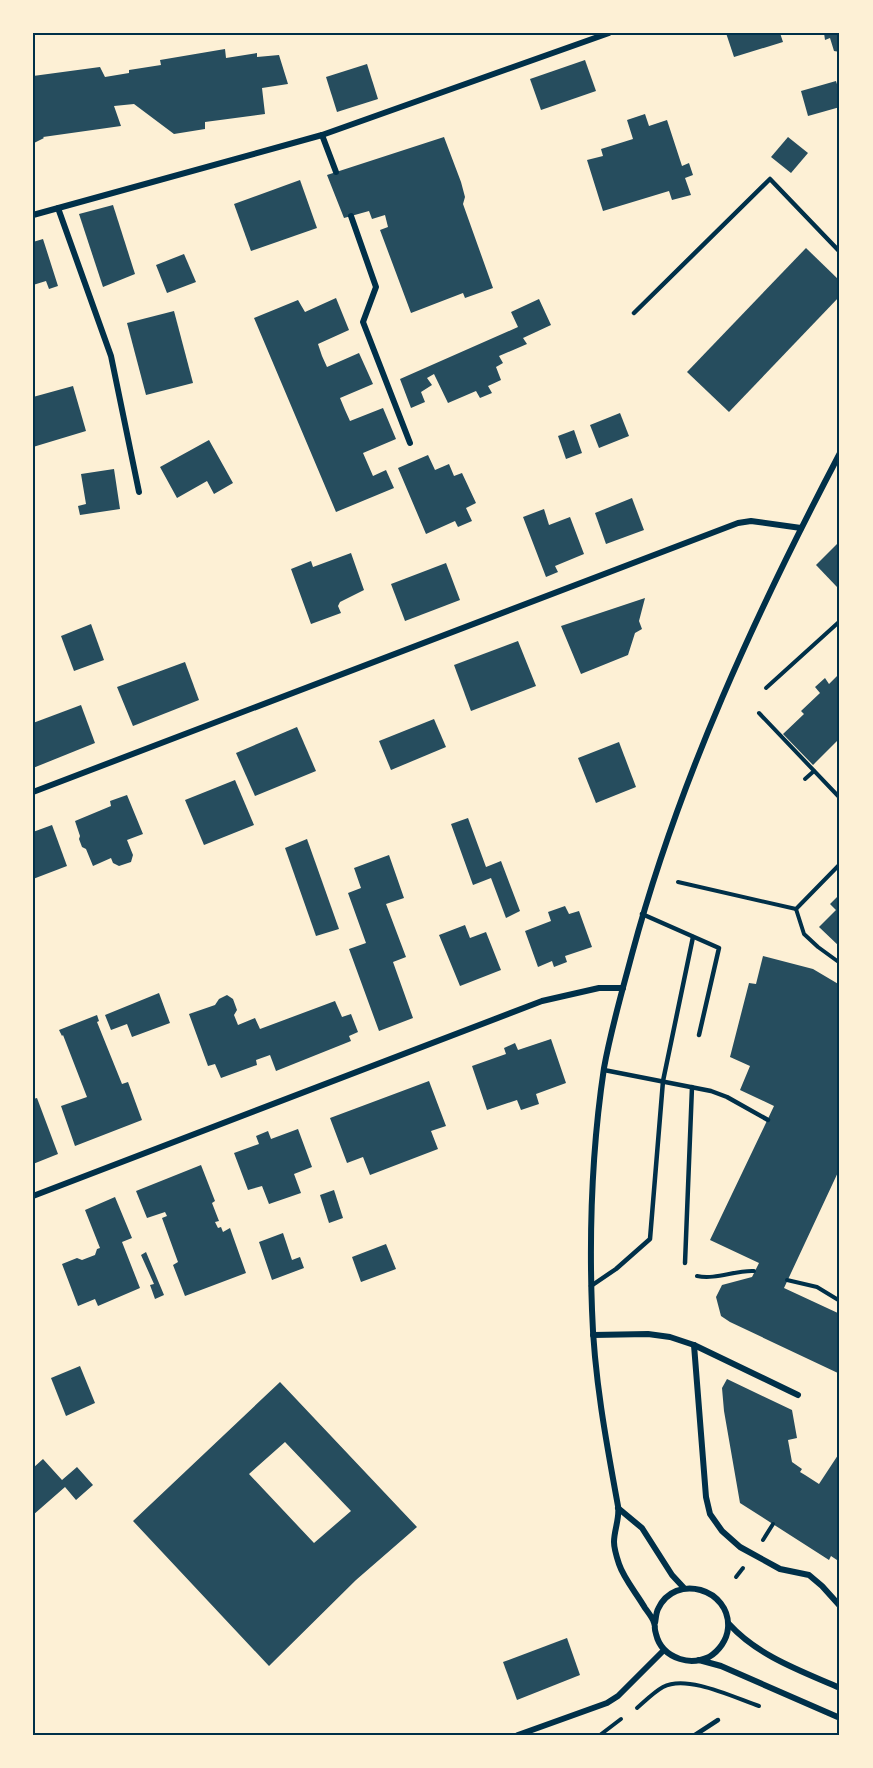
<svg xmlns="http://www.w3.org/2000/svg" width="873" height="1768" viewBox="0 0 873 1768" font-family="'Work Sans',sans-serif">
	<rect width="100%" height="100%" fill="#fdf0d5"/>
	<g fill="#264d5e" fill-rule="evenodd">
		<path d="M726,33h54l3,9 -49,15z"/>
		<path d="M824,33h16v19l-6,-1 -4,-13 -5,2z"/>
		<path d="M225,49l1,9 31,-5v4l22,-2 9,29 -26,4 3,26 -60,8v7l-31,5 -40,-30 -20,2 7,20 -78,11 1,1 -10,5 -1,-67 67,-9 5,10 24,-4v-3l32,-5 -1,-5z"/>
		<path d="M585,60l11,31 -55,19 -11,-31z"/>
		<path d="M367,64l11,35 -41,13 -11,-35z"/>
		<path d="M836,81l4,13v13l-32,9 -7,-25z"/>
		<path d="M645,114l4,12 18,-6 15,46 7,-3 4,12 -8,3 6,17 -19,5 -3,-9 -66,20 -16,-51 16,-4 -2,-7 32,-10 -6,-19z"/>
		<path d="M444,137l17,45 4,15 -2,7 30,84 -28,10 -2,-5 -52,20 -31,-83 8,-3 -3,-12 -13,4 -3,-8 -25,7 -17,-43z"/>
		<path d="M788,137l20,16 -17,20 -20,-16z"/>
		<path d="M300,180l17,48 -66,23 -17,-47z"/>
		<path d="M113,205l22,69 -32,13 -24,-73z"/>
		<path d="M43,239l15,47 -9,3 -3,-8 -13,4v-43z"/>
		<path d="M806,248l34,33v15l-111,116 -42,-40z"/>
		<path d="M184,254l12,28 -29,11 -11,-28z"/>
		<path d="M336,298l13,32 -31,14 4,12 5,11 32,-14 14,31 -33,14 5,12 5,11 33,-13 13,31 -33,14 10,23 13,-6 8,18 -58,24 -82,-194 44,-18 7,12z"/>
		<path d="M539,299l12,26 -28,13 4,6 -28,12 4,7 -7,4 5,13 -13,6 4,7 -12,5 -4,-7 -28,12 -14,-29 -7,4 5,7 -11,7 4,10 -14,6 -11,-29 118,-52 -7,-15z"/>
		<path d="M174,311l19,72 -47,12 -19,-72z"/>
		<path d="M73,386l13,45 -53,16v-50z"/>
		<path d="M620,413l9,23 -30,12 -9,-23z"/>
		<path d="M574,430l8,23 -16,6 -8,-23z"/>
		<path d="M209,440l24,43 -19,11 -7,-13 -30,17 -17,-31z"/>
		<path d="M428,455l7,15 14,-6 5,12 8,-3 14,30 -10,5 6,13 -14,6 -3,-6 -29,13 -28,-66z"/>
		<path d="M114,469l6,40 -40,6 -2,-9 8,-2 -5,-30z"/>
		<path d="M632,498l12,32 -38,14 -11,-31z"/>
		<path d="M544,509l5,16 21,-8 14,37 -29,12 3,6 -12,5 -23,-60z"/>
		<path d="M837,544l3,3v37l-3,3 -21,-22z"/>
		<path d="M351,553l13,37 -24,12 -2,4 3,7 -30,11 -20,-55 20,-8 2,6z"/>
		<path d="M446,563l14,37 -55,21 -14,-37z"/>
		<path d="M645,598l-6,23 3,8 -7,4 -7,22 -47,19 -20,-48z"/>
		<path d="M91,624l13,36 -30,11 -13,-35z"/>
		<path d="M518,641l18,45 -65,25 -17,-46z"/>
		<path d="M185,662l14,38 -66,26 -16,-39z"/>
		<path d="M840,673v65l-27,27 -30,-31 21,-20 -3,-3 19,-18 -5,-6 10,-9 4,6z"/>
		<path d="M81,705l14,38 -62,25v-45z"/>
		<path d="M434,719l12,28 -55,23 -12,-29z"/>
		<path d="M297,727l19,44 -61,25 -19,-43z"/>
		<path d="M619,742l17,45 -40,16 -18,-45z"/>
		<path d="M235,780l19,45 -50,20 -19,-45z"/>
		<path d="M127,795l16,39 -16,6 6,15 -2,7 -12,4 -6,-3 -2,-5 -18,8 -7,-17 -4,-2 -3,-8 1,-3 -5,-15 36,-15 -1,-5z"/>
		<path d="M468,818l18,49 15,-6 19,50 -14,7 -15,-40 -18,7 -22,-61z"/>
		<path d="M52,825l15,41 -34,13v-47z"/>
		<path d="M307,839l32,90 -23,7 -31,-88z"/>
		<path d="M389,855l15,43 -18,6 20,53 -13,5 20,56 -34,13 -30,-82 17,-6 -18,-50 13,-5 -7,-20z"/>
		<path d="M840,894v53l-21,-20 17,-17 -6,-6z"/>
		<path d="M565,906l4,8 10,-3 13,36 -27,9 2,6 -13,5 -2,-6 -14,6 -13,-36 26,-10 -3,-9z"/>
		<path d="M465,925l5,13 16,-6 15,38 -41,16 -21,-51z"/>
		<path d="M763,956l50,13 27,16v183l-56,120 56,26v60l-110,-52 -9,-6 -5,-19 6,-12 30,-8 7,-14 -49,-23 64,-134 -34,-16 10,-24 -20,-9 19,-74 7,1z"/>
		<path d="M159,993l11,30 -38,14 -5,-13 -16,6 -6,-15z"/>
		<path d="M227,995l6,4 4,11 -3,5 4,10 17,-7 5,11 75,-28 7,16 9,-3 7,18 -9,4 2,5 -75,30 -6,-16 -14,5 1,5 -36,13 -6,-14 -7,2 -19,-52 26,-9 4,-6z"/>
		<path d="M97,1015l2,6 -2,1 25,62 6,-2 14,38 -67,26 -14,-40 26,-9 -24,-62 -1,1 -3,-6z"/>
		<path d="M551,1039l15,44 -30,11 3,10 -18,6 -4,-10 -30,10 -15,-44 34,-12 -2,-6 11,-5 3,7z"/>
		<path d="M429,1081l17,45 -15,5 7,18 -68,26 -7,-18 -16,6 -17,-45z"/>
		<path d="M37,1098l21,56 -25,10v-65z"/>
		<path d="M298,1129l14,38 -18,7 7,19 -32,11 -7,-18 -14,4 -14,-37 25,-9 -3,-8 12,-5 3,8z"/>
		<path d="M201,1165l14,36 -3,2 7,18 -4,1 3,6 3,-1 2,5 7,-4 16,45 -61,23 -12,-31 5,-3 -16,-44 5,-2 -2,-4 -18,6 -11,-27z"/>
		<path d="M334,1190l9,28 -14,5 -9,-28z"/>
		<path d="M115,1197l17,41 -10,4 18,46 -42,18 -3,-7 -17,7 -16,-42 15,-6 5,2 13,-5 2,-6 3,-1 -15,-38z"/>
		<path d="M283,1233l9,27 8,-3 4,11 -32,12 -13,-38z"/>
		<path d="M386,1244l10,25 -35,13 -9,-25z"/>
		<path d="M146,1252l18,43 -9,4 -5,-14 4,-1 -13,-29z"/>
		<path d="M80,1366l15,37 -29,13 -15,-38z"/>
		<path d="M727,1379l65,31 5,28 -9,2 4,22 10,7 -2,3 5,3 14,9 21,-32v110l-9,-6 -2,4 -89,-57 -16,-92 -2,-23z"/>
		<path d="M280,1382l137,145 -61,53 -87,86 -136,-145zM285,1442l66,69 -37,32 -65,-69z"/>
		<path d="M43,1459l19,21 15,-13 16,18 -17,15 -11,-13 -32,28v-47z"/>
		<path d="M567,1638l13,37 -63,25 -14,-38z"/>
	</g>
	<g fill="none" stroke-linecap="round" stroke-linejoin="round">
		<g stroke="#003049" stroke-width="4">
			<path d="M766,688l74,-67"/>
			<path d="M759,713l81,85"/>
			<path d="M805,779l9,-8"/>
			<path d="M678,882l118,27 44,-45"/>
			<path d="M796,909l8,25 14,13 22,16"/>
			<path d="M697,1276c19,4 38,-6 57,-5"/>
			<path d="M787,1280l30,7 23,14"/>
			<path d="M763,1540l10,-16"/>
			<path d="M736,1577l7,-9"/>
			<path d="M637,1708c8,-7 17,-16 26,-21 24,-13 72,11 96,19"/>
			<path d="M600,1735l21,-16"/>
		</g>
		<g stroke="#003049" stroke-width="4.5">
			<path d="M634,313l136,-134 70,73"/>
			<path d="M642,914l77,34 -20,87"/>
			<path d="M604,1070l107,21 16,6 41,23"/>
			<path d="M685,1263l7,-176"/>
			<path d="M591,1286l25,-17 34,-30 13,-158 30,-144"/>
			<path d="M695,1735l23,-15"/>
		</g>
		<g stroke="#003049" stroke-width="6">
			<path d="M322,135l14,37"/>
			<path d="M58,208l53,148 28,136"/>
			<path d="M33,215l289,-80 287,-102"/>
			<path d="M351,216l25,71 -13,35 47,121"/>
			<path d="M33,792l705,-269 13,-2 50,7"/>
			<path d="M33,1196l509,-195 57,-13h24"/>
			<path d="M593,1335l55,-1 22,3 24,8 104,50"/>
			<path d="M694,1345l12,152 4,17 12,17 18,16 40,22 29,6 13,11 18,20"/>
			<path d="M618,1508l24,20 30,47 12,13"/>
			<path d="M655,1623c1,-5 1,-10 3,-14 17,-37 73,-20 70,19 -1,12 -9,23 -19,29 -9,4 -20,5 -29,2 -12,-4 -21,-12 -24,-25 -3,-10 1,-4 -3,-14 -2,-4 -5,-8 -8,-12 -8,-14 -21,-29 -26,-44 -2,-6 -5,-15 -5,-22 0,-12 6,-24 4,-36 -12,-65 -24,-130 -26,-196 -3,-81 0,-162 12,-242 7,-39 18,-76 28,-114 47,-175 124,-341 208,-501"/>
			<path d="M729,1624c29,32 72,47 111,64"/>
			<path d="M699,1660l22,6 119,52"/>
			<path d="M518,1735l89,-32 11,-7 46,-46"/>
		</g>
	</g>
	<rect width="873" height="1768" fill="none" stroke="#fdf0d5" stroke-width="69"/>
	<rect x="34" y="34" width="804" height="1700" fill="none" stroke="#003049" stroke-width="2"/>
</svg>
